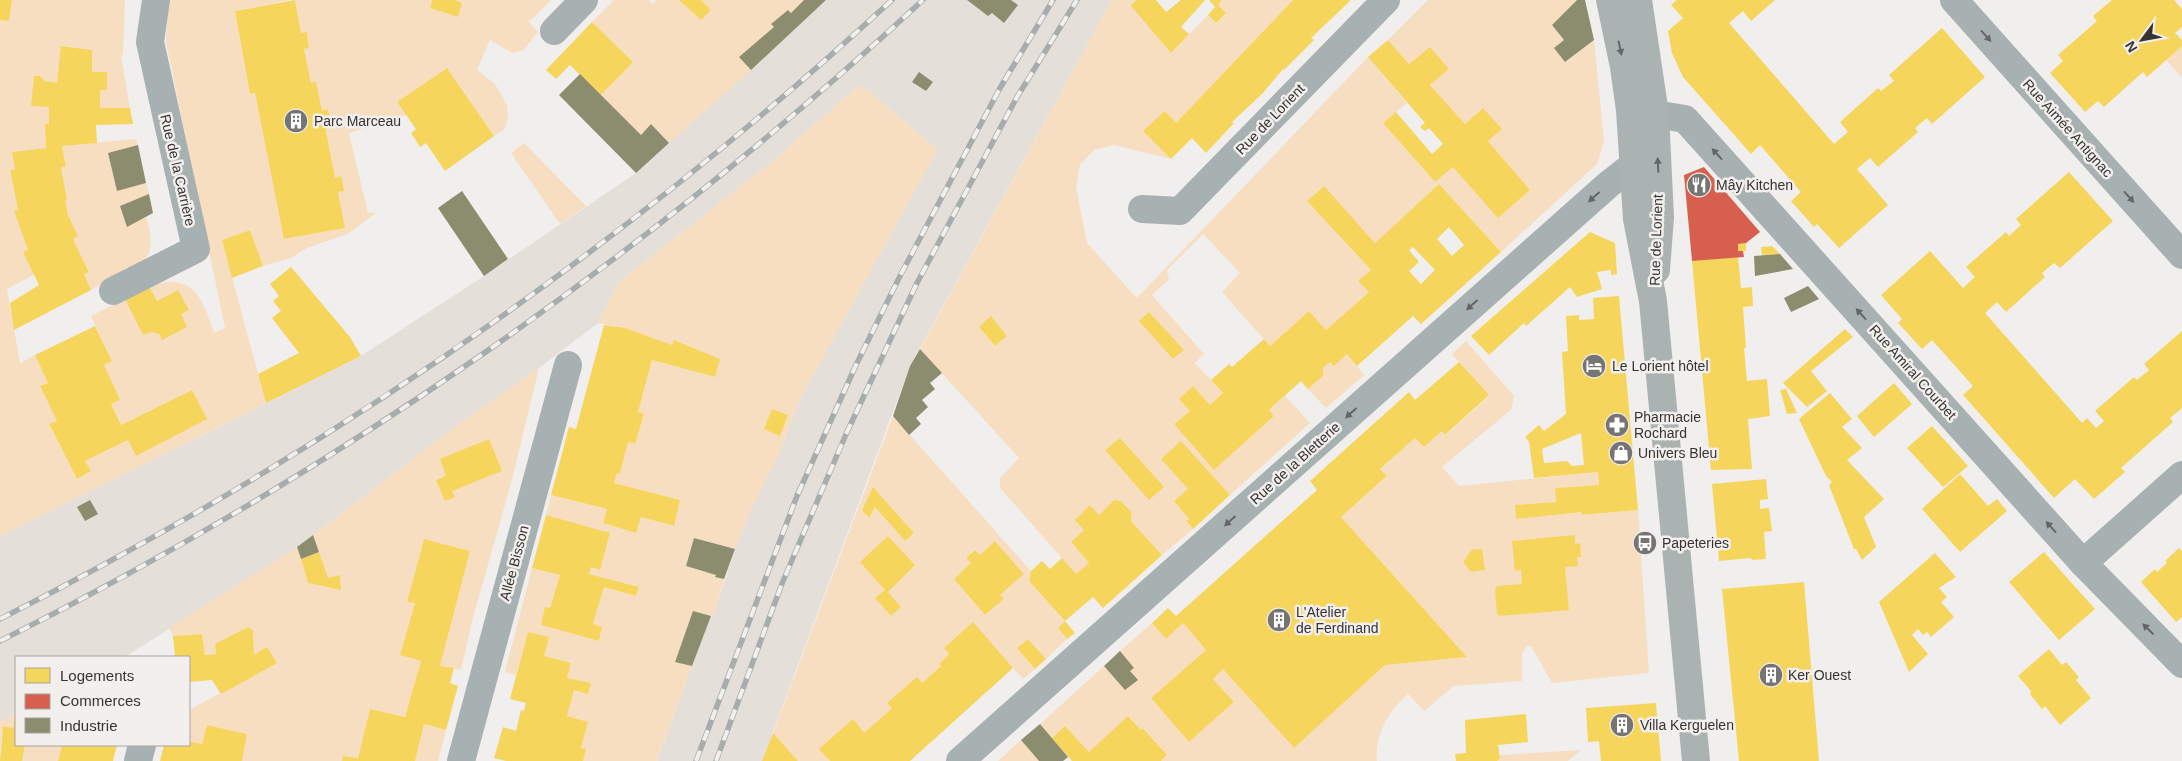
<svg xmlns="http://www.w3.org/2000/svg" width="2182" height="761" viewBox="0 0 2182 761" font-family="Helvetica,sans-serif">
	<rect width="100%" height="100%" fill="#f1efed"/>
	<path fill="#e4dfd9" d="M826,0h286l-202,366 -148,395h-105l42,-114 12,-31h2l22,-67 17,-42 28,-56 19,-50 138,-251 -76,-66 -88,77 -154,121 -21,41 -59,45 -72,50 -170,129 -172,110h-109v56l-16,9v-186l361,-180 123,-80 152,-103z"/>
	<g fill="#f8dec0" fill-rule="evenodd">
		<path d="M12,0h113l-2,55h-2l9,53h-30v-18h7v-18h-15v-22l-30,-4 -5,37 -12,-2 -5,-5h-6l-2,30 17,1v17h-3v24l-34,4 3,18 -5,1 8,39 -4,1 14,39 6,25 -27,14 13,74 15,-8 13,28 -8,3 17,35 -8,4 28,54 14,-8 -6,-10 43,-21 8,16 56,-66 -71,35 -10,-21 8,-4 -15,-35 8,-4 -21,-45 34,-17 18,36 8,-3 8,2 3,5 25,-12 -6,-13 7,-4 -10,-20 -21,11 -8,-15c44,-14 53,10 65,47l11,-5 -59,-286 3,-42h121l-55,11 15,83h5l30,145 60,-11 -7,-36 3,-16 -6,2 -10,-52 6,-1 -3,-15 -6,1 -6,-30 -5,2 -7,-34 5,-1 -2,-15h-6l-6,-33h137l-2,8 28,9 4,-14 -7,-3h96l-22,22 9,10 -15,19 -11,2 -22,-13 -13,30 18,14 12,21 1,14 -4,11 -10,6 -47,-68 -50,34 9,13 -57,18 19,80 9,-1 -29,22 -41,14 -16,10 -28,8 -13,-36 -28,10 44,163 -266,133v-516l9,1z"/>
		<path d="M614,0h35l4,4 4,-4h22l22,20 10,-10 -10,-10h103l-13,13 -3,-3 -17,14 3,3 -35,30 12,13 -82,73 -18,-19 -10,11 -40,-40 32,-33 -41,-40z"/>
		<path d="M1112,0h24l-5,6 40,47 37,-38 8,8 10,-10 -8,-8 4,-5h71l-117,123 -5,36 -57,-14 -20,5 -14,15 -4,22 11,56 50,55 231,-241 39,46 -24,20 52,59 18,-15 46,50 31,-27 -42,-49 14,-12 -19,-21 -18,16 -35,-39 19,-16 -19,-22 -21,17 -21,-24 40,-40h149l-25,25 12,15 -10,8 12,14 28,-22 10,102 -7,22 -96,88 -62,-68 -64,59 -52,-57 -16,15 64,69 -13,11 11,11 -43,38 -17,-19 -39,35 -48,-54 18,-19 -37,-39 -36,36 2,9 -17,16 52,59 -9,9 28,30 -13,12 -17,-19 -14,13 11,12 -16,13 41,45 59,-53 -5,-6 16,-14 25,27 -80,72 -49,-53 -20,17 27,30 -14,12 15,18 -3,3 7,7 -31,26 -31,-34 1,-8 -11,-12h-7l-15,14 -9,-10 -6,25 -13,13 18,20 -13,11 -76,-86v-10l19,-20 -99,-109zM1149,312l34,38 -9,9h-1zM991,317l16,19 -12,10 -16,-19zM1120,438l43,49 -14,12 -44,-49z"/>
		<path d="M2182,46v32l-16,-18z"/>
		<path d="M861,84l76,66 -138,251 -19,50 -28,56 -17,42 -41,-11 -8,28 30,9v2l8,2 -11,38 -20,-6 -18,50 17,5 -35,95h-74l3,-11 -5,-2 7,-26 -21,-6 7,-26 17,-7 -24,-5 4,-15 -27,-7 4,-19 -20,-5 -12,43 -11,-3 27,-104 28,7 -10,33h-5l-4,17 58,16 3,-13 -9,-4 11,-37 32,9 3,-9 -50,-13 2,-7 9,2 10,-35 -64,-19 5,-20 56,14 -4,14 33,10 5,-16 32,9 7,-26 -66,-17 3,-10h3l8,-31 7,2 9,-30 -6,-2 14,-52 62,17 6,-18 -45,-19 -3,5 -48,-17 -26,-5 21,-41 154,-121z"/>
		<path d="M136,139l2,6 -30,9 9,36 29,-7 3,11 -29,12 7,20 19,-9c17,52 -15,53 -55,73l-7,-16 5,-3 -16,-32 5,-3 -10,-21 -3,-15h2l-6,-32 5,-2 -4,-20z"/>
		<path d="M524,143l62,63 -26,18 -49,-71z"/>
		<path d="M1466,341l48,55 -3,14 -69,57 17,19 139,-14 1,13 -44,3 1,14 -41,3 1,14 66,-7 1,3 55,-5 11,163 -97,10 -21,-37h-4l-5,8v27l-68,5 -30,25 -16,-17c-20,18 -33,40 -31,67h-216l6,-6 -23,-27 -3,2 -12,-14 -40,36 -24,-26 -13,12 -12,-14 64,-58 21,24 12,-10 -7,-9 -10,-20 32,-28 14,16 17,-16 23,27 -55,48 38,44 45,-40 -21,-23 10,-10 71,79 91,-83 82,-8 -126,-140 46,-40 -7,-8 35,-31 9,9 18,-16 4,4 43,-39 -37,-42zM1471,550h11l2,20 -13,2 -8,-10z"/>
		<path d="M1347,354l17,21 -38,33 -18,-19 15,-13v-8l7,-6 4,4z"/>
		<path d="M539,368l-27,112 -38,134 -13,56 -21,-4 30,-115 -46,-12 -17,63 8,1 -15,52 21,6 -16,56 -35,-8 -12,49 -14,-2 -2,5h-100l5,-27 -40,-9 -5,19 -13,-3v-31l88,-47 -10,-15 -13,7 -1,-25 -5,-3 -33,17 1,10 -11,1 -3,-21 -29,2 -4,-8 128,-81 11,36 33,6 -13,-11 -15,-43 154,-117z"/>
		<path d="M893,416l139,156 -3,9 36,40 -7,7 9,11 -21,20 -18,-20 -11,9 18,21 -12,10 -50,-56 -29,25 5,6 -10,10 2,2 -19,17 -34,21 4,4 -28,25 -44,16 10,12h-32l-25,-28zM873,487l41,46 -9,8 -30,-34 -6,11 -7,-8zM888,536l27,29 -27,27 13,15 -10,9 -15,-17 9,-9zM995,541l29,33 -24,21 3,5 -18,15 -31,-36 17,-16 -5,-5 8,-8 6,5z"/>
		<path d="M16,713l-3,15 -10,-2 -3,24v-28z"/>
		<path d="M424,724l22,6 -8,31h-23z"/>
		<path d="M1021,740l18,21h-41z"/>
		<path d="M25,745h37l-4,16h-36z"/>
		<path d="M1581,750l-13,11h-71l3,-3v-3z"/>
	</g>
	<g fill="#f6d55c" fill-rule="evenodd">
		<path d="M0,0h12l-3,21 -9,-1z"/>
		<path d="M295,0l6,33 6,-1 2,16 -5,1 7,34 5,-2 6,30 6,-2 3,17h-6l10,52 6,-2 2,9 1,6 -6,1 7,36 -61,11 -29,-146 -5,1 -15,-83z"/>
		<path d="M432,0h23l7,3 -4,14 -28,-9z"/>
		<path d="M679,0h22l10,10 -10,10z"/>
		<path d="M1136,0h20l10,12 15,-12h24l-24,27 8,7 -18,19 -40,-47z"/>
		<path d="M1209,0h13l-4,5 8,8 -10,10 -8,-8 7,-8z"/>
		<path d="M1293,0h58l-40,38 3,2 -30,30 -1,-1 -20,24 -31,29 2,1 -28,30 -14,-15 -21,21 -28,-28 22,-20 11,12z"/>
		<path d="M1677,0h98l-24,21 -8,-10 -14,12 105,121 14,-12 -8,-10 38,-34 3,3 13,-10 -5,-6 53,-47 43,49 -53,47 -5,-6 -12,10 3,4 -40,35 -8,-9 -13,11 31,36 -49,43 -22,-24 -3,3 -23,-26 10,-9 -41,-47 -9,9 -68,-77 -11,-24 -4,-22 15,-13 -12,-13z"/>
		<path d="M2112,0h62l8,9v18l-7,6 7,7v6l-35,31 -4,-5 -39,35 -6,-6 -13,11 -35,-39 13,-12 -5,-6 39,-34 -4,-5z"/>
		<path d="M592,22l41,40 -32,33 -31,-30 -14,14 -10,-9z"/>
		<path d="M1388,40l21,24 21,-17 19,22 -19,16 35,39 18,-16 19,21 -14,12 42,49 -32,28 -45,-51 -18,15 -52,-59 13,-11 36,42 11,-10 -14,-16 -4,3 -5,-4 5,-4 -57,-66z"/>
		<path d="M61,46l31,4v22h15v18h-7v18h30l3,16 -37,1 1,18 -35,3 4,20 -5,2 6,32h-2l3,15 10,21 -5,3 16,33 -5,2 7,16 -77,40 -4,-27 29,-18 -16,-33 5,-2 -14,-39 4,-1 -8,-40h5l-3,-18 34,-4 -1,-24h4v-17l-18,-1 3,-30h6l5,5 12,2z"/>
		<path d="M447,68l47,68 -49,35 -19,-28 -6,4 -9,-14 5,-4 -19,-27z"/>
		<path d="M2069,172l44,49 -53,47 -6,-5 -12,10 3,4 -39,35 -9,-10 -12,11 97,110 5,-5 9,10 8,-7 -9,-10 39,-34 3,3 12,-10 -5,-6 38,-33v77l-12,10 3,4 -52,46 4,4 -31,27 -19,-20 -21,19 -91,-103 10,-9 -41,-46 -10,9 -24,-26 4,-4 -21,-24 49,-44 33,37 12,-11 -9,-10 40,-35 3,4 12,-11 -5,-6z"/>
		<path d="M1439,184l62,68 -80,72 -8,-8 -56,50 -10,-12 -13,12 -4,-4 -7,6v8l-15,13 -7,-8 -32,29 5,6 -60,54 -40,-46 16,-13 -11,-12 14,-13 17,19 13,-12 -12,-13 18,-16 3,3 32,-28 6,7 39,-35 17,19 43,-38 -11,-11 13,-11 -64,-69 17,-15 51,57zM1449,227l15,18 -12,11 -15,-17zM1413,247l22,23 -14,14 -12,-13 10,-9 -10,-12z"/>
		<path d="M250,230l13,36 -31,12 -10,-38z"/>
		<path d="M1590,232l25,11 2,31 -6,1v-5l-14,2 5,17 -25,8 -7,-10 -44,39 -2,-3 -35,32 -18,-19z"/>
		<path d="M1746,243v8h-8v-7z"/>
		<path d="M1772,246l8,8 -18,1 -1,-8z"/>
		<path d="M1738,257l3,31 11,-1 1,19 -10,1 3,41h-2l3,33 20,-2 3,37 -22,3 4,50 -41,1 -19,-209z"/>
		<path d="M291,267l59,70 11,19 -95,47 -8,-29 41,-21 -27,-35 9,-7 -8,-10 6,-5 -9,-12z"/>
		<path d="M149,286l8,15 21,-11 11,20 -8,4 6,13 -25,13 -3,-6 -8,-2 -8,3 -18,-36z"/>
		<path d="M1619,296l19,214 -56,5v-3l-66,7 -1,-14 41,-3 -1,-14 44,-3 -1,-13 -64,6 -5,-36 -4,-5 14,-12 5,6 22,-17 -4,-62 6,-1 -2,-35 13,-1v5l15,-1 -1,-21zM1581,433l3,32 -12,1 -5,-5 -23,2 -2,-14z"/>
		<path d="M1149,312l35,38 -11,9 -34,-38z"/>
		<path d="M991,316l16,20 -12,10 -16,-19z"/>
		<path d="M604,325l21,3 47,17 2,-5 46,19 -5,18 -63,-17 -14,52 6,2 -9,30 -7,-2 -8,31h-3l-3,10 66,17 -6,26 -33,-9 -5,16 -33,-10 4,-14 -56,-14 18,-68 7,2z"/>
		<path d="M95,326l17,35 -8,4 16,35 -9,4 10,21 71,-35 15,29 -71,37 -8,-16 -43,21 6,10 -14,8 -28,-55 8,-3 -17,-35 8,-3 -13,-28z"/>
		<path d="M1845,329l8,8 -42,34 16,20 -20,16 -24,-24z"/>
		<path d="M1459,362l30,33 -44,40 -3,-4 -18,16 -9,-9 -35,31 7,7 -46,41 126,140 -82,8 -91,83 -71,-79 -10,10 21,23 -45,40 -38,-44 55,-48 -23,-27 -17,16 -14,-16 16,-15 8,8 141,-126 -7,-9 80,-72 19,-17 6,8z"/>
		<path d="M1894,383l18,21 -38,33 -17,-21z"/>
		<path d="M1786,389l11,24 -10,1 -7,-24z"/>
		<path d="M1830,393l22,26 -10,8 20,21 -15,12 37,39 -20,18 12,30 -14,13 -6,-11h-2l-25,-64 3,-3 -6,-6 -27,-57z"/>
		<path d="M772,409l16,6 -8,21 -16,-7z"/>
		<path d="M1932,426l36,40 -25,21 -36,-39z"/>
		<path d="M1120,438l44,49 -15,13 -44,-50z"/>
		<path d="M489,439l13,32 -50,20 3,6 -10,4 -9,-21 10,-4 -6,-17z"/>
		<path d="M1181,441l49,54 -37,34 -7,-8 3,-2 -15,-18 14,-12 -27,-30z"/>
		<path d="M1960,474l28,32 9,-7 10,12 -47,41 -38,-43z"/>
		<path d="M1766,479l2,20 -8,1v9l9,-1 3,23 -8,1 2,27 -14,1 -1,-2 -32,3 -7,-77z"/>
		<path d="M873,487l41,46 -9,8 -30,-34 -6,11 -7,-8z"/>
		<path d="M1114,500l7,1 11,12 -1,8 31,34 -59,53 -10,-11 -28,24 -36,-40 2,-10 11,-10 8,8 12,-11 14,16 13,-11 -18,-21 13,-12 -9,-10 15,-15 9,10z"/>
		<path d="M546,515l64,18 -10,37 -9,-3 -2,7 50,13 -3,9 -32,-9 -11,37 9,3 -3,14 -58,-16 4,-18 5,1 10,-33 -28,-7z"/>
		<path d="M1575,535v9l5,-1 1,14h-4l1,9 -13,1 4,43 -69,6 -3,-3 -2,-23 2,-4 25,-2 -1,-14 -6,1 -3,-30z"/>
		<path d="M888,536l27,29 -27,27 13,15 -10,9 -16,-18 10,-8 -25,-28z"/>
		<path d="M424,539l46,12 -30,115 14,2 -4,15 8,3 -12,44 -22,-6 -9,37h-73l1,-5 15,2 12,-49 35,8 16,-56 -21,-6 15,-52 -8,-1z"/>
		<path d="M995,541l29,33 -24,21 4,4 -19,16 -31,-36 17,-16 -5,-5 9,-8 5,5z"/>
		<path d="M2179,548l3,3v66l-6,5 -35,-40 14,-13 2,3 10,-9 -2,-2z"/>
		<path d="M1482,549l3,21 -14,2 -8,-10 8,-12z"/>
		<path d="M319,552l9,26 12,-3 1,15 -33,-7 -7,-24z"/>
		<path d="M2044,552l51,57 -36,31 -50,-58z"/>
		<path d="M1935,553l21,24 -17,11 8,9 -6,5 13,15 -23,20 -4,-5 -4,3 -5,-6 -6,6 16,19 -19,18 -30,-70z"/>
		<path d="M1804,582l15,179h-80l-17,-172z"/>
		<path d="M1065,621l10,12 -8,6 -9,-11z"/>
		<path d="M973,622l40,46 -103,93h-80l-11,-12 34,-30 11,14 28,-25 -5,-5 30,-26 5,6 19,-17 -2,-2 10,-10 -5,-6z"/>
		<path d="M248,627l5,3 1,25 13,-8 10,16 -56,31 -9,-14 -23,2v-25h-14l-2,-21 29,-2 3,21 11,-1 -1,-10z"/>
		<path d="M528,632l21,5 -5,19 27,7 -4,15 24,5 -3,11 -14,-4 -7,26 21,6 -7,26 5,1 -3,12h-77l-12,-3 9,-31 13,4 5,-21 3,1 2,-8 -16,-4z"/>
		<path d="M1028,639l18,20 -11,10 -18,-21z"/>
		<path d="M2049,649l13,16 4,-3 13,15 -3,3 15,18 -31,27 -15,-19 -3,3 -12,-15 1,-3 -13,-15z"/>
		<path d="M1656,703l5,58h-60l-2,-20 -11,1 -2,-34z"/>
		<path d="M1526,714l2,28 -30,3 2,13 -3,3h-41l-1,-7 11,-1 -1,-33z"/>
		<path d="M15,716l1,29h9l-3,16h-22l3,-35 10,2z"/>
		<path d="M1128,716l13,14 2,-2 24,27 -6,6h-89l-20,-23 13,-12 24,26z"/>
		<path d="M207,725l40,9 -5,27h-82l4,-16h25v-4l13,3z"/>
		<path d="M773,733l25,28h-36z"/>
		<path d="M62,745h55l-4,16h-55z"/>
	</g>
	<path fill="#d6604d" d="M1704,167l56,65 -14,11 -8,1v7h5l1,6 -52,4 -8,-86z"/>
	<g fill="#8c8c6e">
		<path d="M804,0h22l-75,70 -12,-13 35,-30 -3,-3 17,-14 3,3z"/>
		<path d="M967,0h44l7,5 -14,18 -12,-10 -4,3z"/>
		<path d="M1577,0h8l9,40 -29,22 -11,-14 10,-8 -12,-15z"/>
		<path d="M919,72l14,10 -7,9 -14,-9z"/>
		<path d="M580,74l61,61 10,-11 18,19 -33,30 -77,-78z"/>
		<path d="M138,145l8,38 -29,8 -9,-38z"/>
		<path d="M462,191l46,68 -24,17 -46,-68z"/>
		<path d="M149,194l4,19 -26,14 -7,-21z"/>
		<path d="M1780,254l13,15 -38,7 -1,-20z"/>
		<path d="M1808,286l11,13 -28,13 -7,-14z"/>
		<path d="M920,349l22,24 -12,10 5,6 -13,11 6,7 -12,11 5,6 -12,11 -16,-19 17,-50z"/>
		<path d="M90,500l8,14 -13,7 -8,-14z"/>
		<path d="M313,535l6,17 -18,7 -4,-12z"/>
		<path d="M694,538l41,11 -11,30 -9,-2 1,-2 -30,-9z"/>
		<path d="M693,611l18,5 -19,50 -17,-4z"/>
		<path d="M1120,651l14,17 -4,3 8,9 -13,10 -21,-24z"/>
		<path d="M1040,724l28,33 -5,4h-24l-18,-21z"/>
	</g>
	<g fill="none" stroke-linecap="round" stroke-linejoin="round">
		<g stroke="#a7b1b1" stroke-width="28">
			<path d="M1954,0l228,255"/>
			<path d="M554,31l30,-31"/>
			<path d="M1631,110l54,9 398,444 99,101"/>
			<path d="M1142,209l38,2 206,-211"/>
			<path d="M113,291l83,-42 -46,-207 6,-42"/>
			<path d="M2083,563l99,-88"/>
			<path d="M138,761l4,-16"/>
			<path d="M461,761l107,-396"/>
			<path d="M960,761l649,-577 23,-18"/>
		</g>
		<g stroke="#aab3b2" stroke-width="28">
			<path d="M1610,0l14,67 6,43 7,109 16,82 43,460"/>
			<path d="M1638,0l17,114 5,103 -4,53"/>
		</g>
		<g stroke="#a6adac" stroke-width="5.5">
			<g id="rail">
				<path d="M0,619c324,-164 625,-373 892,-619"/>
				<path d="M0,641c336,-168 647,-386 923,-641"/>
				<path d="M696,761l101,-265 59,-131 45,-91 99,-186 53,-88"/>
				<path d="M716,761l67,-180 64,-149 70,-149 100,-186 60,-97"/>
			</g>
		</g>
		<use href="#rail" stroke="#f2efec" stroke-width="4" stroke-dasharray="11" stroke-linecap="butt"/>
	</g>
	<defs><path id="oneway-solid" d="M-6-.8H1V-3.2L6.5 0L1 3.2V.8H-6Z" transform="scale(1.25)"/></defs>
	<g fill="#636665">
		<use href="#oneway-solid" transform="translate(1986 36) rotate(48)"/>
		<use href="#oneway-solid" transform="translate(1717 154) rotate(-132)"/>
		<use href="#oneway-solid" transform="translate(1594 197) rotate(138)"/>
		<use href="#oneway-solid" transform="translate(2129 197) rotate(48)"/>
		<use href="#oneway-solid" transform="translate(1472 305) rotate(138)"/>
		<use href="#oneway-solid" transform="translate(1861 314) rotate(-132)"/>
		<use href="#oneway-solid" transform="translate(1351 413) rotate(138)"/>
		<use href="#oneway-solid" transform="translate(1230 521) rotate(138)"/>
		<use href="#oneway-solid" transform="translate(2051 527) rotate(-132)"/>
		<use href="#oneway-solid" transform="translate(2148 629) rotate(-135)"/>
	</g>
	<g fill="#646766">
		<use href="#oneway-solid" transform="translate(1620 48) rotate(78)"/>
		<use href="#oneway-solid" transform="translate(1658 165) rotate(-93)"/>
	</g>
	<defs>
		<g id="building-disc" transform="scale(1.25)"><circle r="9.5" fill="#777574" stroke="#f2efec"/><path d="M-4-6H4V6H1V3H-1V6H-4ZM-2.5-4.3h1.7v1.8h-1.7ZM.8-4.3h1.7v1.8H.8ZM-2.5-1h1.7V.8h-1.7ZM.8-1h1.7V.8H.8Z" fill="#fff"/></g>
		<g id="restaurant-disc" transform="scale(1.25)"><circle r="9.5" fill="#777574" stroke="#f2efec"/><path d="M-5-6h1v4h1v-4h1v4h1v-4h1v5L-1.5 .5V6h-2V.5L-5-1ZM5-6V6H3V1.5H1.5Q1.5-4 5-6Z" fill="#fff"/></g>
		<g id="hotel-disc" transform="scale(1.25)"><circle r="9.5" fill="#777574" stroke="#f2efec"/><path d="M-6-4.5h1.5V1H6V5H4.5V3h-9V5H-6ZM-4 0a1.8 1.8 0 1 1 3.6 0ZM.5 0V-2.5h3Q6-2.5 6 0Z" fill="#fff"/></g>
		<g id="pharmacy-disc" transform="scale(1.25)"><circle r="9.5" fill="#777574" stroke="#f2efec"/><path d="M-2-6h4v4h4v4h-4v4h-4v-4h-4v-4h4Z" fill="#fff"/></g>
		<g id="shop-disc" transform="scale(1.25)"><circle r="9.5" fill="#777574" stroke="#f2efec"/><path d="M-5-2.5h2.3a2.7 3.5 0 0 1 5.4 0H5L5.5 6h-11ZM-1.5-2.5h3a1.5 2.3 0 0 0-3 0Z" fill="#fff"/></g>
		<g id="bus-disc" transform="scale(1.25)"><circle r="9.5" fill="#777574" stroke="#f2efec"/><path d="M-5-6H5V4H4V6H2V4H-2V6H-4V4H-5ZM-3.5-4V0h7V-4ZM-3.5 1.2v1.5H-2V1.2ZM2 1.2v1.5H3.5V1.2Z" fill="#fff"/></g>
	</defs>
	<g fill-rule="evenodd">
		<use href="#building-disc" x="296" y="121"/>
		<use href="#restaurant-disc" x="1699" y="185"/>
		<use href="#hotel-disc" x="1594" y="366"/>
		<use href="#pharmacy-disc" x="1617" y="425"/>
		<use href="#shop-disc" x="1621" y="453"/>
		<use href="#bus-disc" x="1645" y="543"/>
		<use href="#building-disc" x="1279" y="620"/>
		<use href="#building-disc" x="1771" y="675"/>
		<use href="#building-disc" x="1622" y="725"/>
	</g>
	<g text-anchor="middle" stroke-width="5" stroke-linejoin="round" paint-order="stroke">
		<g font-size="14" fill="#353433" stroke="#f2efec">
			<text transform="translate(1270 119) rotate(-46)" y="5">Rue de Lorient</text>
			<text transform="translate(2068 128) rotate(48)" y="5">Rue Aimée Antignac</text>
			<text transform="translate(178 170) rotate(77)" y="5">Rue de la Carrière</text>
			<text transform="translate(1656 240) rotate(-88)" y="5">Rue de Lorient</text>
			<text transform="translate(1913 372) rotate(48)" y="5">Rue Amiral Courbet</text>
			<text transform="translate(1295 463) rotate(-42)" y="5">Rue de la Bletterie</text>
			<text transform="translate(514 563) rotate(-75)" y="5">Allée Bisson</text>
		</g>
		<g font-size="14" fill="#353433" stroke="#f2efec" text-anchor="start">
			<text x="314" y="126">Parc Marceau</text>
			<text x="1716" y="190">Mây Kitchen</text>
			<text x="1612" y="371">Le Lorient hôtel</text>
			<text x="1634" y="422">Pharmacie<tspan x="1634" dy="16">Rochard</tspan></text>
			<text x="1638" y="458">Univers Bleu</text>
			<text x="1662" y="548">Papeteries</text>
			<text x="1296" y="617">L'Atelier<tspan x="1296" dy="16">de Ferdinand</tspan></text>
			<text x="1788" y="680">Ker Ouest</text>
			<text x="1640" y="730">Villa Kerguelen</text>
		</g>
	</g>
	<rect x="15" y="656" width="175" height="90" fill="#f2efec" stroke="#a6a4a2"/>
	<rect x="25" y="668" width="25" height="15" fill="#f6d55c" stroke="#a6a4a2"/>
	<text x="60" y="681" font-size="15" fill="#353433">Logements</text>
	<rect x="25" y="694" width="25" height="15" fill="#d6604d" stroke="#a6a4a2"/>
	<text x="60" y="706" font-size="15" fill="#353433">Commerces</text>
	<rect x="25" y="718" width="25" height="15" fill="#8c8c6e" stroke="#a6a4a2"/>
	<text x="60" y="731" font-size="15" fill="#353433">Industrie</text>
	<g transform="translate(2142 40) rotate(238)" stroke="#f2efec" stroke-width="4" paint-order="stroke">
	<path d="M0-4L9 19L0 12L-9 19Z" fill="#353433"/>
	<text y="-8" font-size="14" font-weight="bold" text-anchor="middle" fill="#353433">N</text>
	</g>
</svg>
